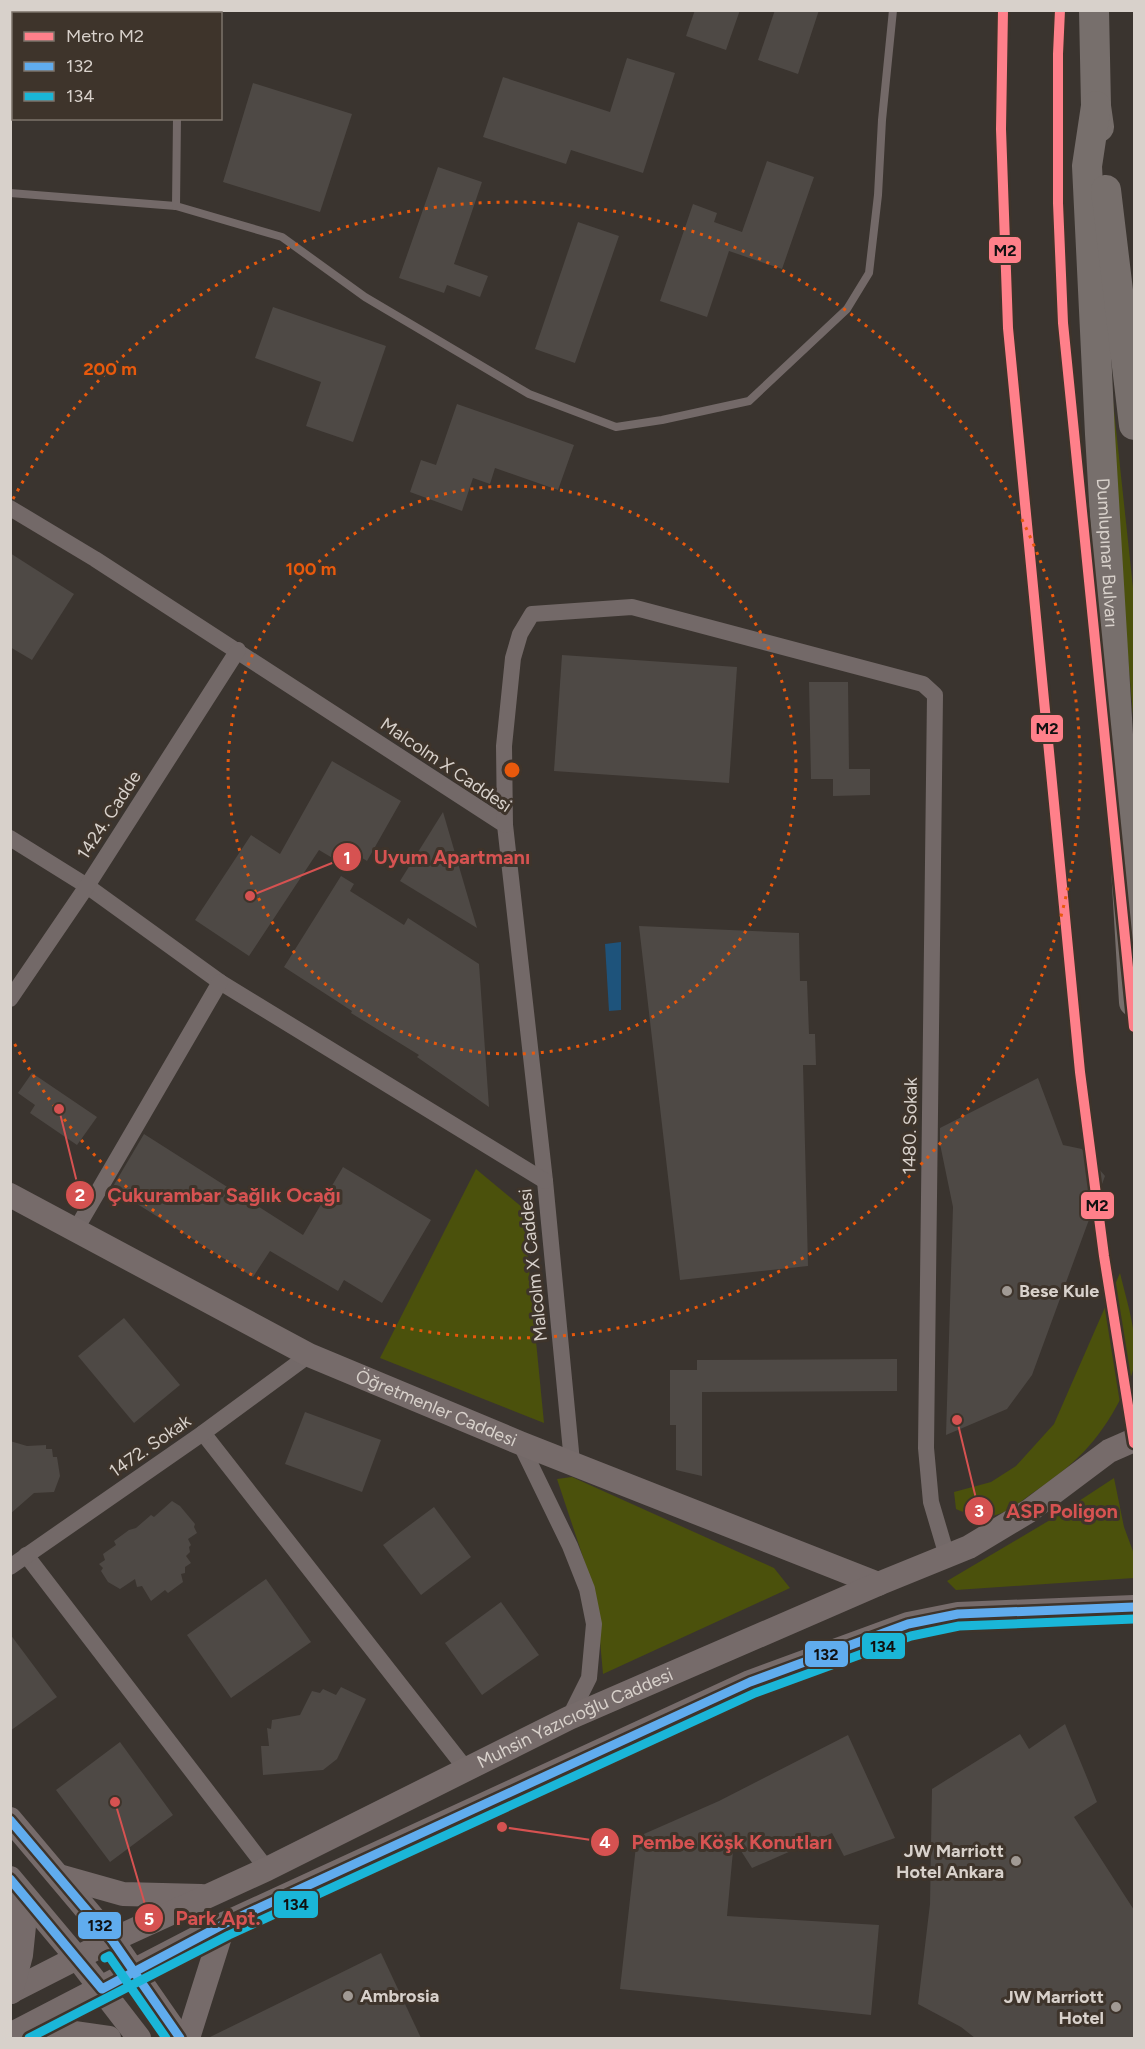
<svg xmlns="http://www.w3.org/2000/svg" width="1145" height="2049" viewBox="0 0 1145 2049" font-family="Figtree,sans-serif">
	<rect width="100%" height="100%" fill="#3a342f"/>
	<g fill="#4b510c">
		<path d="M1113,401l21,196v129l-28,-320z"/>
		<path d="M476,1169l47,39 21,215 -164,-65z"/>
		<path d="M1120,1273c7,30 18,60 14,91 -1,12 -8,23 -13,34 -24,46 -47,67 -90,96 -10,8 -22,17 -35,21 -12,4 -29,-1 -40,-6l-2,-17 37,-10 25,-16 38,-42z"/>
		<path d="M572,1477l202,91 16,20 -187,86 -7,-78 -39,-117z"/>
		<path d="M1114,1478l10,49 10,27v24l-178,12 -9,-9 103,-61z"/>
	</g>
	<path fill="#1e537b" d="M621,942v68l-12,1 -4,-67z"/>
	<g fill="#4e4945">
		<path d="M695,10h45l-14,40 -40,-14z"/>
		<path d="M775,10h44l-21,64 -40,-14z"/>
		<path d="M627,58l48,15 -32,100 -72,-23 -5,14 -83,-27 20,-60 107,35z"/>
		<path d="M253,83l99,31 -32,98 -97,-30z"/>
		<path d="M767,161l47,16 -32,92 -53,-18 -22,66 -47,-16 33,-97 24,9 -3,9 28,10z"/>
		<path d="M438,167l44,15 -28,82 34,12 -8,21 -33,-12 -3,8 -45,-15z"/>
		<path d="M578,222l41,14 -44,127 -40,-14z"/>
		<path d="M273,307l113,39 -33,96 -47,-16 15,-44 -66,-24z"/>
		<path d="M457,404l117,41 -16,45 -63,-22 -5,16 -17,-6 -11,33 -52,-19 11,-32 15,5z"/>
		<path d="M10,553l64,41 -42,66 -22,-13z"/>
		<path d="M562,655l175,12 -8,116 -175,-12z"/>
		<path d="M809,682h39l1,87h21v26l-37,1v-17h-22z"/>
		<path d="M332,761l69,40 -34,60 -8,-5 -8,13 -32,-19 -70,106 -54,-36 56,-85 29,19z"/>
		<path d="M443,812l34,116 -77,-47z"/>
		<path d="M341,876l13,8 -4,7 54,34 4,-7 71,46 10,143 -72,-50 2,-2 -68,-42 1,-2 -68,-44z"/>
		<path d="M639,926l160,7 1,48h7l2,53h6l1,31h-13l5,201 -128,14z"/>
		<path d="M32,1073l65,44 -20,28 -47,-32 5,-8 -17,-12z"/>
		<path d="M1038,1078l25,67 19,4 23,27 -73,199 -25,34 -61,26 7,-228 -13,-63v-16z"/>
		<path d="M144,1134l159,101 40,-68 88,53 -49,83 -38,-23 -6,11 -68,-40 -17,26 -141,-89z"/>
		<path d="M124,1318l56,67 -46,38 -56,-67z"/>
		<path d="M897,1359v32l-195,1v84l-26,-6v-45h-6v-55h27v-10z"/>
		<path d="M305,1412l76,28 -19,52 -77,-28z"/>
		<path d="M10,1441l17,5 19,-1v4h6l1,8h4l3,19 -6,16 -20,1 -24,21z"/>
		<path d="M172,1501l8,5 15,18 -1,3 3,6 -9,6 3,6 -2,2 1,5 -4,4 5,7 -6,4v6l-4,1 2,8 -15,11 -3,-3 -14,11 -9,-15 -5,1 -2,-8 -15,10 -12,-7 -7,-11 2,-3 -4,-4 6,-4 -2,-6 13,-9 -2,-4 15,-11 7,-2 15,-13 3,2z"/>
		<path d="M434,1507l37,50 -50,38 -38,-50z"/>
		<path d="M266,1579l45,63 -80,56 -44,-63z"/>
		<path d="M501,1602l38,53 -57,40 -37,-52z"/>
		<path d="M10,1634l47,63 -47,34z"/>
		<path d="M341,1687l25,12 -29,60 -14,11 -60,5 -2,-29h8l-2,-18 4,1 1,-9 28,-5 12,-24 8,2 3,-4 13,6z"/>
		<path d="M1065,1724l32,78 -23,15 60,93v128h-159l-14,-11 -43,-23 12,-100 2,-115 88,-55 9,15z"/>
		<path d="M848,1735l47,103 -51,18 -12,-23 -80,35 -18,-28 -7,76 152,9 -8,90 -251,-26 17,-152 82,-36z"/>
		<path d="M120,1742l53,73 -63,47 -54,-72z"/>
		<path d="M381,1953l40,85h-213z"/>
	</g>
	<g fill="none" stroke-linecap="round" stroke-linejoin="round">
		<g stroke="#736968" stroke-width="8">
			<path d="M181,14v-4"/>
			<path d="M10,193l166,13 106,31 83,60 164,97 87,33 46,-7 87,-19 98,-92 22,-36 9,-78 4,-75 11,-110"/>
			<path d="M176,206l1,-88"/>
		</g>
		<g stroke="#736968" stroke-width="16">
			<path d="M10,508l85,51 410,266 40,356 27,281"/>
			<path d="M505,825l-1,-79 9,-88 7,-24 12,-20 100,-7 291,77 12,11 -9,753 5,54 16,54"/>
			<path d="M10,838l77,48 133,96 325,199"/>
			<path d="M10,999l77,-113 151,-236"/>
			<path d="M75,1231l145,-249"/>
			<path d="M203,1433l263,336"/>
			<path d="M520,1443l50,103 17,43 7,35 -5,54 -20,40"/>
			<path d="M26,1555l241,314"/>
			<path d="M10,1567l193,-134 106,-78"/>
		</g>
		<g stroke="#766b6a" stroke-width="24">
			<path id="s1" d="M10,1195l299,160 211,88 358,141"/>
			<path d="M10,1819l102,121 68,98"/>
			<path d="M59,1876l64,18 78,2"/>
			<path d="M10,1878l68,81 61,79"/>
			<path id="s2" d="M10,1992l102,-52 155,-71 302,-151 309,-134 91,-37 60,-36 80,-60 25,-11"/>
			<path d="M11,1992l10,-37 3,-29 -11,-39"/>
			<path d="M23,2029l44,3 42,6"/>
			<path d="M10,2035l214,-111 526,-242 158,-58 50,-10 176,-7"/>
			<path d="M188,2038l36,-114"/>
		</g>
		<g stroke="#776f6c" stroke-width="30">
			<path d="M1094,10l2,96 3,21"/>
			<path id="s3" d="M1096,106l-9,60 13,268 34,568"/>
			<path d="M1106,190l28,235"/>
		</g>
		<g stroke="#3e342b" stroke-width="14">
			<g id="bus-1">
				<path d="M10,1820l102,120 68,98"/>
				<path d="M10,1879l92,110 122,-65 526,-242 158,-58 50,-10 176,-7"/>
			</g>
		</g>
		<g stroke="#3e342b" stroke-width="14">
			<g id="bus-2">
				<path d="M105,1958l4,-2 57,82"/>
				<path d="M29,2038l200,-103 526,-242 156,-57 48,-10 175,-7"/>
			</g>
		</g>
		<use href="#bus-1" stroke="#60acee" stroke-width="9"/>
		<use href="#bus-2" stroke="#1ab6d8" stroke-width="9"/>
		<g stroke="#3e342b" stroke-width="15">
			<g id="metro-1">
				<path d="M1003,10l-2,119 7,199 72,744 24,184 30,187"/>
				<path d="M1060,10l-2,44v149l5,120 71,704"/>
			</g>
		</g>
		<use href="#metro-1" stroke="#ff808a" stroke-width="10"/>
	</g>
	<g fill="none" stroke="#e8590c" stroke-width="3" stroke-dasharray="3 6">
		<circle cx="512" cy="770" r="284"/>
		<path d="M13 499A568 568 0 1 1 13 1041"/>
	</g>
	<g fill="#a19a94" stroke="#3e342b" stroke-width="2">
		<circle cx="1007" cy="1291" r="6"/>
		<circle cx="1016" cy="1861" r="6"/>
		<circle cx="348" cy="1996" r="6"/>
		<circle cx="1116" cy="2007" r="6"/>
	</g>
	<g text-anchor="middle" stroke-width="6" stroke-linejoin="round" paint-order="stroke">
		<g font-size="18" fill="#d8d1cb" stroke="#3e342b">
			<text dy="6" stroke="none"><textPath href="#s3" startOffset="448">Dumlupınar Bulvarı</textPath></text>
			<text transform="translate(446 765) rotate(34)" y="6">Malcolm X Caddesi</text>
			<text transform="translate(109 815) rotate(-57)" y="6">1424. Cadde</text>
			<text transform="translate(910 1126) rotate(-89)" y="6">1480. Sokak</text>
			<text transform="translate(533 1265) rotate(-96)" y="6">Malcolm X Caddesi</text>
			<text dy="6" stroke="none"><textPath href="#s1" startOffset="477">Öğretmenler Caddesi</textPath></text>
			<text transform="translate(150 1446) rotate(-35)" y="6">1472. Sokak</text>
			<text dy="6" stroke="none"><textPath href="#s2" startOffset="628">Muhsin Yazıcıoğlu Caddesi</textPath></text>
		</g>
		<g font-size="18" font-weight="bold" fill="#d8d1cb" stroke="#3e342b" text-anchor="start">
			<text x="1019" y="1297">Bese Kule</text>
			<text x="1004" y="1857" text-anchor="end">JW Marriott<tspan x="1004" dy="21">Hotel Ankara</tspan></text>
			<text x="360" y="2002">Ambrosia</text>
			<text x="1104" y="2003" text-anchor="end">JW Marriott<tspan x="1104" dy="21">Hotel</tspan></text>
		</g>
	</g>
	<circle cx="512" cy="770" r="9" fill="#e8590c" stroke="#3e342b" stroke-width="3"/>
	<g font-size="18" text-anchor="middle" font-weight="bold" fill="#e8590c" stroke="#3e342b" stroke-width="6" stroke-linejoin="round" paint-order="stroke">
		<text x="110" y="375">200 m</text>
		<text x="311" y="575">100 m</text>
	</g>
	<path fill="none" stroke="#d65251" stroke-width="2" d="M250 896L347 857M59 1109L80 1195M957 1420L979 1511M502 1827L605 1842M115 1802L149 1918"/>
	<g fill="#d65251" stroke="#3e342b" stroke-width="2">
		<circle cx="250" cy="896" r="6"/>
		<circle cx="59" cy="1109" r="6"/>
		<circle cx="957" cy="1420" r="6"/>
		<circle cx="502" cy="1827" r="6"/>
		<circle cx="115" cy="1802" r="6"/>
		<circle cx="347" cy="857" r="15"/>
		<circle cx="80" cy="1195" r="15"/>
		<circle cx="979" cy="1511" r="15"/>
		<circle cx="605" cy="1842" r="15"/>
		<circle cx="149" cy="1918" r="15"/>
	</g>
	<g font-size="18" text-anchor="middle" font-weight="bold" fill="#fff">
		<text x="347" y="864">1</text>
		<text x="80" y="1201">2</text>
		<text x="979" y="1517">3</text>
		<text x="605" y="1848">4</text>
		<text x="149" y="1925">5</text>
	</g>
	<g font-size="20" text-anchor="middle" font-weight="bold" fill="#d65251" stroke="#3e342b" stroke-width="6" stroke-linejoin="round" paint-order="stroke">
		<text x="452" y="864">Uyum Apartmanı</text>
		<text x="224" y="1202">Çukurambar Sağlık Ocağı</text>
		<text x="1062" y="1518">ASP Poligon</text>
		<text x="732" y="1849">Pembe Köşk Konutları</text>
		<text x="218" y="1925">Park Apt.</text>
	</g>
	<g stroke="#3e342b" stroke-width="2">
		<rect x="988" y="236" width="34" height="28" rx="6" fill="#ff808a"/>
		<rect x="1030" y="714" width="34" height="29" rx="6" fill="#ff808a"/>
		<rect x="1080" y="1191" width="35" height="29" rx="6" fill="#ff808a"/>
		<rect x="861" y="1632" width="45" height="28" rx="6" fill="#1ab6d8"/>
		<rect x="804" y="1640" width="45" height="28" rx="6" fill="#60acee"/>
		<rect x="273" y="1890" width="46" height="29" rx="6" fill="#1ab6d8"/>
		<rect x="77" y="1911" width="45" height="29" rx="6" fill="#60acee"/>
	</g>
	<g font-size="16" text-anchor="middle" font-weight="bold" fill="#111">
		<text x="1005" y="256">M2</text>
		<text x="1047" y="734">M2</text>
		<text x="1097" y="1211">M2</text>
		<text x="883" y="1652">134</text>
		<text x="826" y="1660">132</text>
		<text x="296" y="1910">134</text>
		<text x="100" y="1931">132</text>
	</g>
	<rect width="1145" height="2049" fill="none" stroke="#d8d1cb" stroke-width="24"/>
	<rect x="12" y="12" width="210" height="108" fill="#3e342b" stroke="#7c736b" stroke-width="1.5"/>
	<rect x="24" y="32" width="30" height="9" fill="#ff808a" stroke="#7c736b" stroke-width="1.5"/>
	<text x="66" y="42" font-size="18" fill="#d8d1cb">Metro M2</text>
	<rect x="24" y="62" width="30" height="9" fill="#60acee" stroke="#7c736b" stroke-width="1.5"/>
	<text x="66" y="72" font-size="18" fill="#d8d1cb">132</text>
	<rect x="24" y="92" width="30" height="9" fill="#1ab6d8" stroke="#7c736b" stroke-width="1.5"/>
	<text x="66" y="102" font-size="18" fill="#d8d1cb">134</text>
</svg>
